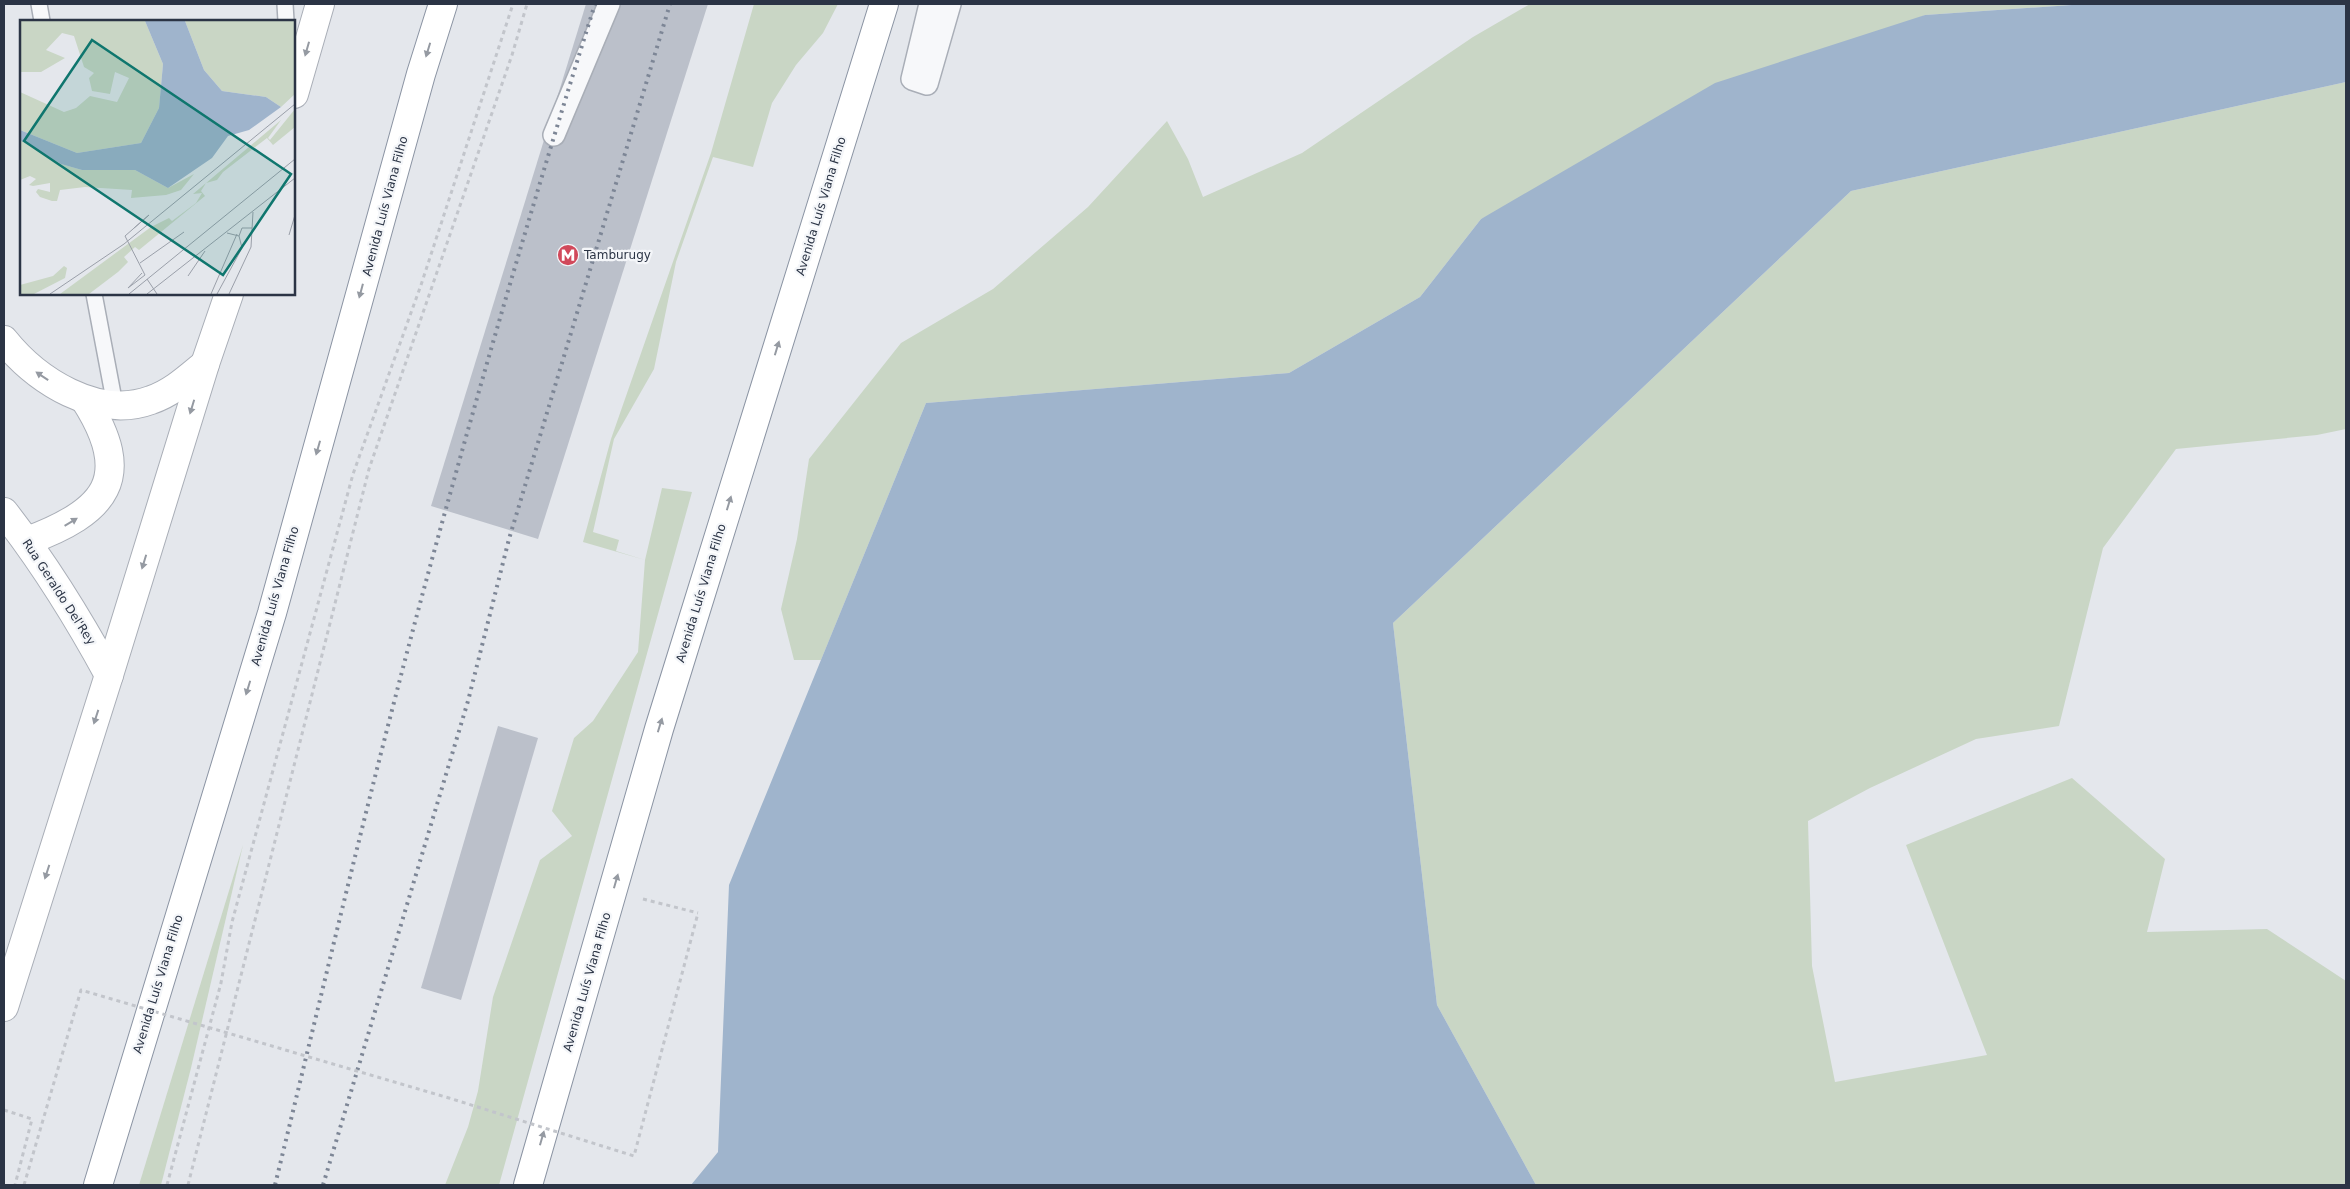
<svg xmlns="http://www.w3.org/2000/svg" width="2350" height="1189" viewBox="0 0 2350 1189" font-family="'DejaVu Sans',sans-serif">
	<rect width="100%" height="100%" fill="#e4e7ec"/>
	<g fill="#c9d6c5">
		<path d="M754,4h84l-15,29 -27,32 -24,38 -19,64 -40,-10 -37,105 -22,107 -40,70 -21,93 26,8 -3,11 29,9 17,-72 30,4 -193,693h-54l23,-58 10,-36 15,-94 47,-137 32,-24 -20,-25 22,-73 19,-17 45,-69 7,-92 -62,-18 28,-103 100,-286z"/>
		<path d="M1530,4h556l-161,11 -444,204 -61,78 -131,76 -363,30 -105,257h-27l-13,-51 16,-70 12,-80 92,-116 92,-54 95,-82 79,-86 21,38 15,38 99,-44 171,-116z"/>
		<path d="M2346,82v347l-29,6 -141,14 -73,99 -44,178 -83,13 -106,49 -62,33 4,145 23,116 152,-27 -81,-210 166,-67 93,81 -18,73 120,-3 79,52v204h-810l-99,-180 -44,-382 458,-432z"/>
		<path d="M243,845l-52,223 -30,117h-22z"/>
	</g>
	<path fill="#9fb4cc" d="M2086,4h260v78l-495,109 -458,432 44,382 99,180h-845l27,-33 11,-267 197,-482 363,-30 131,-76 61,-78 234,-136 210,-68z"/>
	<g fill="#bbc0ca">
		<path d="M586,4h122l-170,535 -107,-33z"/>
		<path d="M498,726l40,12 -77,262 -40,-12z"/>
	</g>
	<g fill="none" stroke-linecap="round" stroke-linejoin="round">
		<g stroke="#a9aeb7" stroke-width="18">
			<g id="service">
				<path d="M39,4l3,17"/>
				<path d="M285,4l1,17"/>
				<path d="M94,294l21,111"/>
			</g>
		</g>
		<g stroke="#a9aeb7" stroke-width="24">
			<g id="pedestrian">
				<path d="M930,4l-18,75 15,5 23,-80"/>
				<path d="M554,135l55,-131"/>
			</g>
		</g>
		<g stroke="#a9aeb7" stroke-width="30">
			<g id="secondary">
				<path d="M294,94l26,-90"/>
				<path d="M4,340c32,40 93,80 147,60 21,-7 37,-22 54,-36"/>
				<path d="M4,512c40,51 74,106 105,163"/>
				<path d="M27,541c79,-29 108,-63 58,-141"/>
				<path d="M4,1007l105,-332 96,-311 24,-70"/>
			</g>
		</g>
		<g stroke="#8b94a3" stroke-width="30">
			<g id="trunk">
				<path d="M98,1185l174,-572 149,-539 22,-70"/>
				<path d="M528,1185l131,-456 225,-725"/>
			</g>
		</g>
		<g stroke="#c2c5cb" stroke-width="3" stroke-dasharray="4 4" stroke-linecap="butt">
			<path d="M643,899l55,14"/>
			<path d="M4,1110l28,9 -17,66"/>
			<path d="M167,1185l54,-202 11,-61 121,-448 68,-189 92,-281"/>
			<path d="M188,1185l181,-716 143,-414 15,-51"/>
		</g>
		<use href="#service" stroke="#f7f8fa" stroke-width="15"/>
		<use href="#pedestrian" stroke="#f7f8fa" stroke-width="21"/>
		<use href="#secondary" stroke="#fff" stroke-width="28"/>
		<use href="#trunk" stroke="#fff" stroke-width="28"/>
		<g stroke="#7d8696" stroke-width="4" stroke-dasharray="2.5 5" stroke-linecap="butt">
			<path d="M275,1185c54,-221 106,-443 167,-662 48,-174 99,-347 153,-519"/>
			<path d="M323,1185l145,-484 41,-162 161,-535"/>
		</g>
		<path stroke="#c2c5cb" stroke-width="3" stroke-dasharray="4 4" stroke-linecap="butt" d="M24,1185l57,-195 368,108 185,58 64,-243"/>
	</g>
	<defs><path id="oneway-solid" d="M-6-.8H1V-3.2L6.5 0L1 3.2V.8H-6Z" transform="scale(1.25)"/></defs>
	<g fill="#959aa2">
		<use href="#oneway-solid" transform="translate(307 49) rotate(106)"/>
		<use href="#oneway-solid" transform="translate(428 50) rotate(107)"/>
		<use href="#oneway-solid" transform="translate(361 291) rotate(105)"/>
		<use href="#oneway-solid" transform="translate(777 348) rotate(-73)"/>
		<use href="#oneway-solid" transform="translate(42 376) rotate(-146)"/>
		<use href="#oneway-solid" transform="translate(192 407) rotate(107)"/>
		<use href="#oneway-solid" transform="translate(318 448) rotate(106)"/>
		<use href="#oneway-solid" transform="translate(729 503) rotate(-73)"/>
		<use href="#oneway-solid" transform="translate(71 522) rotate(-31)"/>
		<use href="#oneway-solid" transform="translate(144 562) rotate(107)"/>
		<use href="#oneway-solid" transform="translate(248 688) rotate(107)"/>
		<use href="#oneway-solid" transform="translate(96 717) rotate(108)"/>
		<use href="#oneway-solid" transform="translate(660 725) rotate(-73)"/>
		<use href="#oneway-solid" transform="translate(47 872) rotate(108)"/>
		<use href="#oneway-solid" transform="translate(616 881) rotate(-74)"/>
		<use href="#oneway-solid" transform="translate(542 1138) rotate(-74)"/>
	</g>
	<defs>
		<g id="metro-disc" transform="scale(1.125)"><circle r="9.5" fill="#d1495b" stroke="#f4f6f9"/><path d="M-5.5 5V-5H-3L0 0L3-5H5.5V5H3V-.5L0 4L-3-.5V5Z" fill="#fff"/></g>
	</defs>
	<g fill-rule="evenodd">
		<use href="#metro-disc" x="568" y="255"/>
	</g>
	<g text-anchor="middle" stroke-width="4.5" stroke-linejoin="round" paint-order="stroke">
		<g font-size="12" fill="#2b3445" stroke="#f4f6f9">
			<text transform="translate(385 206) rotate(-75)" y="4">Avenida Luís Viana Filho</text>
			<text transform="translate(821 206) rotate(-73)" y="4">Avenida Luís Viana Filho</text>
			<text transform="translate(59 592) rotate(57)" y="4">Rua Geraldo Del'Rey</text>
			<text transform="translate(701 593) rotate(-73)" y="4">Avenida Luís Viana Filho</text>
			<text transform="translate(275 596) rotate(-74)" y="4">Avenida Luís Viana Filho</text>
			<text transform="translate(587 982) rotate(-74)" y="4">Avenida Luís Viana Filho</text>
			<text transform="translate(158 984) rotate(-73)" y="4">Avenida Luís Viana Filho</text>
		</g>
		<g font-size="12" fill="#2b3445" stroke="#f4f6f9" text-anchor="start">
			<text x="584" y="259">Tamburugy</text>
		</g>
	</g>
	<g transform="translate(20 20)">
		<rect width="275" height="275" fill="#e4e7ec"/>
		<path d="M0,1h125l18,43 -4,44 -18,35 -64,10 -57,-23v-38l44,20 12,-4 14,-12 27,6 12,-24 -14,-6 -5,22 -18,-3 -3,-13 5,-5 -10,-6 -10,-31 -12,-3 -16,17 19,8 -24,14h-21zM165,1h110v73l-14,13 -15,-10 -44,-6 -18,-21zM275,89v18l-22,18 -6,-7 -44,34 -6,8 -11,3 -5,8 4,5 -66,54 -4,-3 -11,10 4,5 -10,10 -29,22h-29l91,-67 18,-9 3,3 24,-18 6,-10 -9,1 88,-74 -13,18 2,2zM0,120l41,24 21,6h53l33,18 26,-14 -13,16 -15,5 -35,3 1,-8 -47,-3 -25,3 -3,11h-5l-12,-4 -4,-5 2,-3 12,3v-9l-17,3 -4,-1 7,-6 -6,-3 -10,4zM44,246l3,2 -2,10 -31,16h-14v-9l33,-9z" fill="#c9d6c5"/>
		<path d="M125,1h40l19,49 18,21 44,6 15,10 -32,23 -21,6 -16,22 -44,30 -33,-18h-53l-21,-6 -41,-24v-10l57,23 64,-10 18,-35 4,-44z" fill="#9fb4cc"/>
		<path fill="none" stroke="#9a9fa9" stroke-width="1" d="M114,208l15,-13 -24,21 20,39 -17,13 14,-15M269,215l6,-20M219,216l3,-8h10M120,243l44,-31M168,256l17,-25M127,259l10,15M30,274l74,-50 171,-140M109,274l166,-135M127,274l148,-116M191,274l26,-60M197,274l25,-46 -3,-12 -12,-3M209,274l22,-47 2,-35"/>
		<path fill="#0f766e" fill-opacity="0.15" stroke="#0f766e" stroke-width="2.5" d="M72,20l199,134 -68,101 -199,-134z"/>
		<rect width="275" height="275" fill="none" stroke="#2b3445" stroke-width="2.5"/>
	</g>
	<rect width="2350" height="1189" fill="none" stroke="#2b3445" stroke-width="10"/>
</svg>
